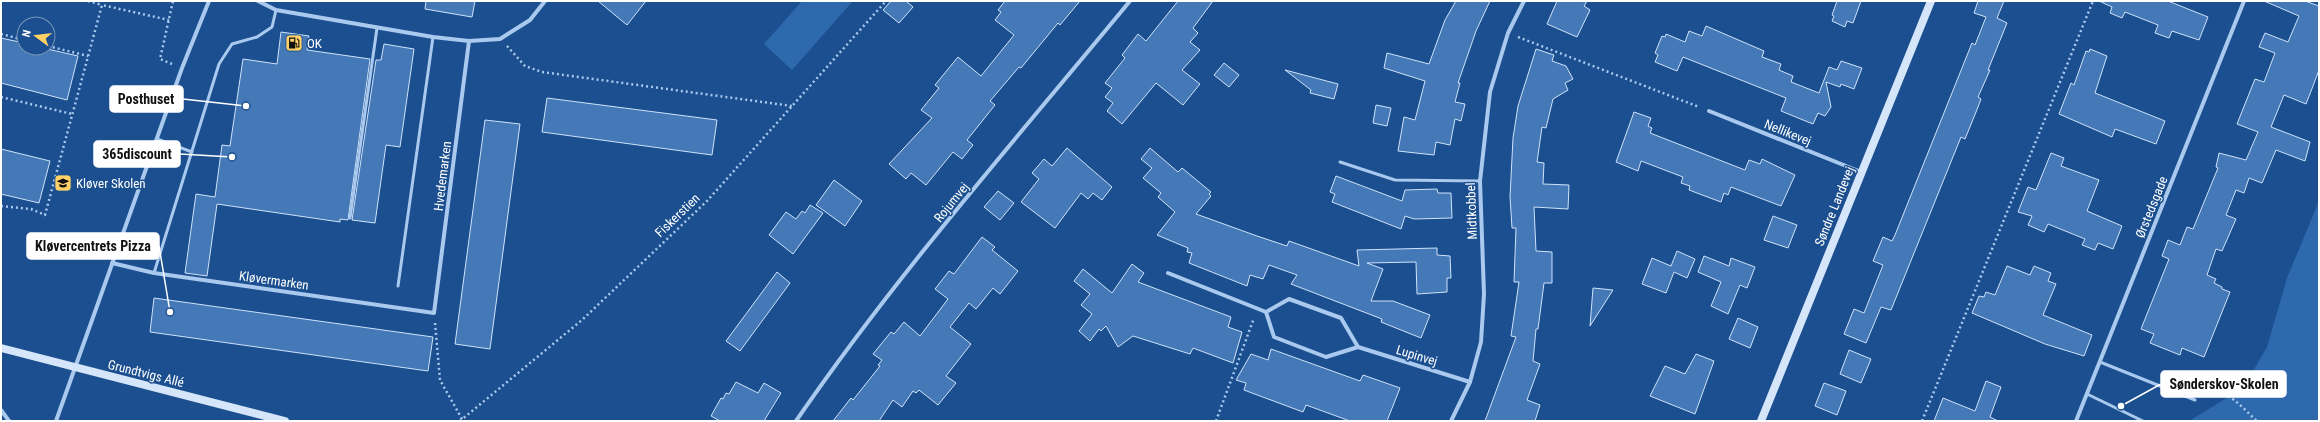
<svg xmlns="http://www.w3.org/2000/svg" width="2320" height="422" viewBox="0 0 2320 422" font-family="'Roboto Condensed',sans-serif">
	<rect width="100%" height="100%" fill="#1b4f8f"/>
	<g fill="#2e69ad">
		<path d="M802,1h51l-61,69 -28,-26z"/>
		<path d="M2319,201v220h-130l54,-33 24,-41 20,-69z"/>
	</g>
	<g fill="#4478b7" stroke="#cfe3fa">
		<path d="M426,1h49l-3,16 -47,-8z"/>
		<path d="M598,1h48l-19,24z"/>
		<path d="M891,1h15l7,6 -14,16 -16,-13z"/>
		<path d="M1005,1h75l-20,24 -2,-2 -37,45 -2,-1 -29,34 5,4 -28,35 6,5 -11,14 -9,-7 -27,33 -15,-12 -5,6 -17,-15 43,-46 -11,-8 18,-22 -4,-3 23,-28 23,19 33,-41 -19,-15 6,-8 -3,-2z"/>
		<path d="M1178,1h35l-20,27 5,5 -8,9 10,8 -18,20 18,14 -17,21 -27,-22 -34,41 -15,-13 6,-8 -8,-6 7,-9 -7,-5 20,-25 -3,-3 16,-21 8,7z"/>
		<path d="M1456,1h34l-14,30 -18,52h2l-5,19 10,2 -4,17 -6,-2 -5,26 -14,-3 -2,13 -36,-4 6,-34 11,3 10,-39 -41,-13 3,-15 42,11 16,-44z"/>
		<path d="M1557,1h30l-3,5 6,4 -13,27 -30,-13z"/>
		<path d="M1837,1h24l-8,22 -6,-2 -2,6 -13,-6 2,-5 -2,-1z"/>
		<path d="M1978,1h26l-7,17 10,5 -19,47h2l-12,27 3,2 -5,13 -11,27 -4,-2 -70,173 -10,-3 -15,36 -22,-9 10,-25 10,4 19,-48 -10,-4 10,-24 9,4 3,-6 77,-192 3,2 11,-28 -12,-4z"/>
		<path d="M2099,1h69l40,16 -9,23 -27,-9 -3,7 -14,-5 3,-8 -33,-13 -3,6 -12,-5 2,-6z"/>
		<path d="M2264,1h41l14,5v64l-6,16 -7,18 -22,-9 -13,32 39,15 -5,19 -29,-11 -14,33 -13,-5 -5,15 -8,-3 -10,25 10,4 -14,32 -6,-2 -9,26 9,4 -2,4 8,4v2l8,3 -26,65 -22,-9 -2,7 -30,-12 4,-9 -13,-5 28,-70 -7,-3 6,-16 12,5 7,-18 6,2 25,-61 -2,-1 3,-14 27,7 12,-28 -21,-8 18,-45 9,3 11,-29 -16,-6 6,-14 23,9 11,-26z"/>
		<path d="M1706,26l58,25 -2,6 19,7 -2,6 14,6 -2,6 28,11 10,-26 8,3 4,-9 21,7 -8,21 -13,-5 -1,3 -14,-5 5,25 -6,9 -7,-3 -5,11 -32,-13 5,-13 -103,-41 -6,14 -22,-9 3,-7 -3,-2 7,-17 3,1 1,-3 19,8 4,-11 13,5z"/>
		<path d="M281,32l28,4 -2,14 63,9 -22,161 -8,-1v3l-123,-18 -10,72 -22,-3 11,-79 19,3 7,-52 8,1 13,-87 34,5z"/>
		<path d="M1,38l23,5v5h19l35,8 -11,44 -66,-17z"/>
		<path d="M384,44l30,5 -14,98 -14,-2 -11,78 -23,-3 24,-160h5z"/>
		<path d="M1536,49l18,6 -2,6 14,5 7,13 -8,4 3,7 -15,9 -7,29 -4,-1 -5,35 7,1 -1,21 26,1 -1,24 -34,-2 2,44 16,1v31h-8l-6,46h-2l-3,32 7,3 -13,36 13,5 -5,16h-50l31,-84 -5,-1 8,-54h-5l2,-54h-4l-2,-31 3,-59 5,-32z"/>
		<path d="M2090,49l17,7 -12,37 70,28 -9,23 -41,-15 -3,8 -53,-23 12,-31 3,2 12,-34 3,1z"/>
		<path d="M1224,63l15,12 -10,12 -15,-12z"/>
		<path d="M1285,70l53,14 -4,15 -24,-6 1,-3z"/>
		<path d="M547,98l170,22 -5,35 -170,-23z"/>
		<path d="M1376,105l15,3 -4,18 -14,-3z"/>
		<path d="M1634,112l17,6 -3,8 4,2 -2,5 95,37 4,-10 11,4 2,-5 33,16 -14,31 -50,-19 -3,8 -4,-2 -3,9 -32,-12 1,-4 -9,-3 2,-6 -42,-16 -3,10 -22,-9z"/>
		<path d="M485,120l35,4 -30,225 -35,-5z"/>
		<path d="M1067,148l45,39 -10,13 -9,-7 -5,6 -7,-6 -26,35 -34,-26 18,-23 -7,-6 12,-14 8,7z"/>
		<path d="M1150,148l28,24 4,-4 29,24 -2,2 2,2 -15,18 61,22 30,10 2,-5 70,25 -2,-16 80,-2v7l13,1 1,22h-4v14l-30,2 -1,-32 -49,1 16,6 -12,32h22l37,14 -9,23 -40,-16 1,-3 -91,-35 6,-9 -28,-10 -6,14 -13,-4 -3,11 -58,-23 3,-10 -5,-1 1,-4 -31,-13 18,-23 -17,-15 3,-4 -18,-15 9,-10 -11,-9z"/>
		<path d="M1,149l49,12 -11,42 -38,-9z"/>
		<path d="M2051,153l13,5 -3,8 38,14 -12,31 35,15 -9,23 -15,-6 -3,7 -13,-5 3,-6 -37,-15 -4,8 -16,-7 4,-9 -14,-4 10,-25 8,3z"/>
		<path d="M1336,176l66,25 3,-11 32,-1 1,4h13l1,25 -38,1 -9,-3 -4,13 -69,-27 3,-8 -5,-2z"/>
		<path d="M834,180l28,21 -17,25 -29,-21z"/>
		<path d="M998,191l16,12 -14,17 -16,-13z"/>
		<path d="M810,205l13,8 -30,41 -24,-19 17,-23 10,7 6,-8 3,2z"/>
		<path d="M1773,216l24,9 -9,23 -24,-8z"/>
		<path d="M982,237l13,10 -3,3 26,21 -18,23 -7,-6 -17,21 -7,-6 -19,24 21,17 -25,32 10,7 -18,22 -19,-15 -3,3 -3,-2 -11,16 -9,-7 -14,21h-46l18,-23 2,2 27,-34 -2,-1 4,-5 -9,-6 18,-22 3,2 10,-12 16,14 28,-37 -13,-10 14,-18 5,3z"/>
		<path d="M1677,251l18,8 -8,19 -13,-6 -8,21 -24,-9 10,-26 19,8z"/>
		<path d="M1704,256l25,10 2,-8 24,9 -8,21 -7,-3 -12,29 -17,-8 10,-24 -23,-10z"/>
		<path d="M1132,264l12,9 -6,9 93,35 -3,10 14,5 -9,31 -40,-15 -3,6 -57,-18 -15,11 -12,-21 -5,5 -2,-2 -9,12 -11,-10 13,-17 -11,-9 9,-11 -16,-13 9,-12 29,24z"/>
		<path d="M2007,266l23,9 4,-9 17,7 -3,8 8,3 -13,31 49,20 -8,21 -39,-12 -73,-31 7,-17 5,1 2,-5 9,3z"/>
		<path d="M777,272l13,11 -50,68 -14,-10z"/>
		<path d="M1593,288l20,2 -23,36z"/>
		<path d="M154,298l279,39 -5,34 -278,-39z"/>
		<path d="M1738,318l20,9 -8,21 -21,-9z"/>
		<path d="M1271,349l89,32 3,-6 37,13 -13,33h-37l-44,-16 -3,7 -59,-22 2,-7 -10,-3 15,-26 17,6z"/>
		<path d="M1849,350l22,9 -10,24 -21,-9z"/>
		<path d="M1696,354l18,7 -19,53 -45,-18 15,-30 20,8z"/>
		<path d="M1986,381l15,6 -11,30 8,4h-64l9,-23 32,13z"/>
		<path d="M736,382l22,11 6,-10 17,10 -17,28h-44l-9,-5 10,-18 2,1 3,-6 3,1z"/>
		<path d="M1824,383l22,8 -9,24 -22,-9z"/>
	</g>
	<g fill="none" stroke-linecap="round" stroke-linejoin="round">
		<g stroke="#a9c9ee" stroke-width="2.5" stroke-dasharray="2 3" stroke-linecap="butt">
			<path d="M88,1l14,4"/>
			<path d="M1,34l23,6"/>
			<path d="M1518,37l181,70"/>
			<path d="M48,46l40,10"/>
			<path d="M507,46l18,20 17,6 250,34"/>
			<path d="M172,64l-12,-5 13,-58"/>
			<path d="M1,97l71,17"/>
			<path d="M1,206l30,3 14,6 57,-210 67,15"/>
			<path d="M435,323l5,57 22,39"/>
			<path d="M2204,395c22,-10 38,13 53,26"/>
			<path d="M460,421l122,-101 125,-119 179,-200"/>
			<path d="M1216,421l38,-103"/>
			<path d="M1922,421l171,-420"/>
		</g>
		<g stroke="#a9c9ee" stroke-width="3">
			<path d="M157,139l35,13"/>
			<path d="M1340,162l55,18 85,1"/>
			<path d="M350,218l27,-190"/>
			<path d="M154,273l65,-209 13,-20 25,-7 15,-10 4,-17"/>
			<path d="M398,286l35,-249"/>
			<path d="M2100,362l95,38"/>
			<path d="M2087,394l56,27"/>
		</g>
		<g stroke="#a9c9ee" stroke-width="4">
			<path d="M258,1l18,9 157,27 36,4 31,-2 30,-19 15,-19"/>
			<path d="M1709,111l152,61"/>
			<path d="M112,263l42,10 280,40 35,-272"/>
			<path d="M1168,273l98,39 8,25 52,20 32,-10 112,35"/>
			<path d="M1266,312l23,-13 52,19 17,29"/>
			<path d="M1,410l8,11"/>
			<path d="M56,421l126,-353 27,-67"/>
			<path d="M796,421c101,-147 220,-282 334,-420"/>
			<path d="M1451,421l19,-39 11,-40 3,-48 -4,-113 10,-89 18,-59 16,-32"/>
			<path d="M2076,421l168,-420"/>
		</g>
		<g stroke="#d6e6fa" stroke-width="8">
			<path d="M1,348l284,73"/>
			<path d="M1761,421l170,-420"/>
		</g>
	</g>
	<defs>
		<g id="fuel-square" transform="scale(0.9)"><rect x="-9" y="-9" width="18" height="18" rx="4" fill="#ffd166" stroke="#1b4f8f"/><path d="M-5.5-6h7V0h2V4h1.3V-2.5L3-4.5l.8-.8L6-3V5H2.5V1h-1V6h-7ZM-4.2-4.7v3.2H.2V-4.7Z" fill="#111"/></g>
		<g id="school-square" transform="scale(0.9)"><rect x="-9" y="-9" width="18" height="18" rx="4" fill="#ffd166" stroke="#1b4f8f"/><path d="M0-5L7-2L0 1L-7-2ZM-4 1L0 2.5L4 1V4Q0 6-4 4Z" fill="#111"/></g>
	</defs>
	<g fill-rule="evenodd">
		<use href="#fuel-square" x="294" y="43"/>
		<use href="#school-square" x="63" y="183"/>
	</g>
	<g text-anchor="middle" stroke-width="3" stroke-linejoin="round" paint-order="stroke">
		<g font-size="13" fill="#fff" stroke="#1b4f8f" text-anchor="start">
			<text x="307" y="48">OK</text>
			<text x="76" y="188">Kløver Skolen</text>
		</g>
		<g font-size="13" fill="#fff" stroke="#1b4f8f">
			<text transform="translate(1788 132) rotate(22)" y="5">Nellikevej</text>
			<text transform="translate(442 176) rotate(-83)" y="5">Hvedemarken</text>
			<text transform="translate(951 202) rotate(-51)" y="5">Rojumvej</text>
			<text transform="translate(1834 206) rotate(-68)" y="5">Søndre Landevej</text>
			<text transform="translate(2151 207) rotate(-68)" y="5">Ørstedsgade</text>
			<text transform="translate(1471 211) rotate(-92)" y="5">Midtkobbel</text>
			<text transform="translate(677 215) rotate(-44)" y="5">Fiskerstien</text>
			<text transform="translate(274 280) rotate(8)" y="5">Kløvermarken</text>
			<text transform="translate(1417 355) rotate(17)" y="5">Lupinvej</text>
			<text transform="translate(146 373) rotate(14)" y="5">Grundtvigs Allé</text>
		</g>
	</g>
	<path fill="none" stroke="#fff" stroke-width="1.5" d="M246 106L183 99M232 157L180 154M170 312L159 246M2121 406L2161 384"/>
	<g fill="#fff" stroke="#1b4f8f" stroke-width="1.5">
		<circle cx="246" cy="106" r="4"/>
		<circle cx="232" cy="157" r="4"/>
		<circle cx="170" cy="312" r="4"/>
		<circle cx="2121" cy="406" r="4"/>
	</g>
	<g fill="#fff" stroke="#fff" stroke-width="1.5">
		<rect x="110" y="86" width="73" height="26" rx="4"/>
		<rect x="94" y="141" width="86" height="26" rx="4"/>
		<rect x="27" y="233" width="132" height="26" rx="4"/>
		<rect x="2161" y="371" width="125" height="26" rx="4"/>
	</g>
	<g font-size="14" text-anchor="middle" font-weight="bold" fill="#111">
		<text x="146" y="104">Posthuset</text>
		<text x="137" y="159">365discount</text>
		<text x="93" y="251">Kløvercentrets Pizza</text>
		<text x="2224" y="389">Sønderskov-Skolen</text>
	</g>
	<rect width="2320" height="422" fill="none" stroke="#ffffff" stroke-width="4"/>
	<g transform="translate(36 36) rotate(285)"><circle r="19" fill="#1b4f8f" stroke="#7695bc"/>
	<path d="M0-3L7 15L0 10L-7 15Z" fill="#ffd166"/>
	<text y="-6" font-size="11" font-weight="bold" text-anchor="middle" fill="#ffffff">N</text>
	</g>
</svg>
